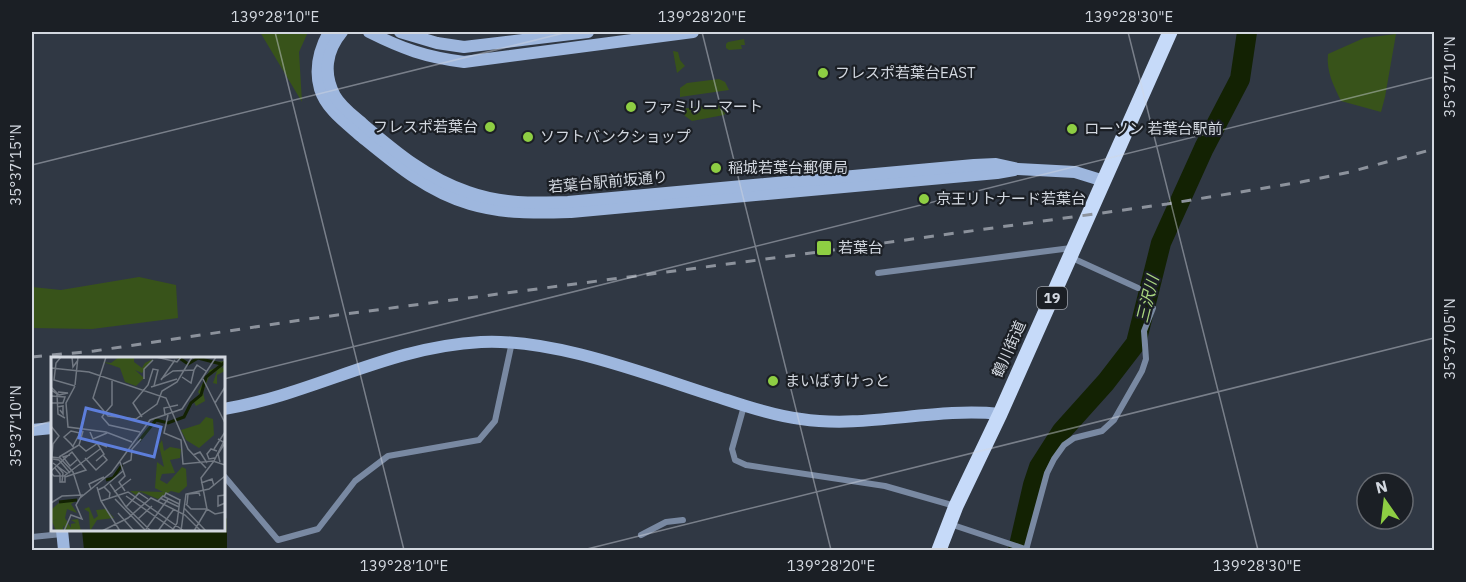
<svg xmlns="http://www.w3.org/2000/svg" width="1466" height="582" viewBox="0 0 1466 582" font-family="'IBM Plex Sans','Noto Sans JP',sans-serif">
	<rect width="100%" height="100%" fill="#303844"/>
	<g fill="#38531a">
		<path d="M260,32h48l-9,20 3,50z"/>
		<path d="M1396,34l-11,63 -4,15 -40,-11c-7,-15 -15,-29 -13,-47l36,-16z"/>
		<path d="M744,39l1,6h-4l1,4 -13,1 -3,-2v-4l2,-2z"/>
		<path d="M673,51l5,1 2,8 5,6 -8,7z"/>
		<path d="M719,79l6,3 4,8 -49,7v-9l7,-5z"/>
		<path d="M730,102l-1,7 -5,6 -32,6 -7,-5 -4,-7z"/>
		<path d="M139,277l37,8 2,33 -86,11 -60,-1v-41l29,3z"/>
	</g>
	<path fill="#132203" d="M224,515l3,4v31h-143l-2,-20h142z"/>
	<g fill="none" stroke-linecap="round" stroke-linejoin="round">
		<path stroke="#132203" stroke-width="20" d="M1018,550l15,-65 6,-18 23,-36 44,-49 30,-39 25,-100 43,-95 36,-69 7,-47"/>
		<g stroke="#7989a2" stroke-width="6">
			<path d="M1070,257l68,31"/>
			<path d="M878,273l193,-25"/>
			<path d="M744,406l-12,43 3,11 11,5 139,21 70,20"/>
			<path d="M224,476l54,64 40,-11 37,-48 33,-25 91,-16 16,-19 17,-79"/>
			<path d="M950,524l78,26"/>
			<path d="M641,535l25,-13 17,-2"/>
			<path d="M32,537l30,-3"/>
			<path d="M1026,550l21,-77 7,-14 10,-14 10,-7 28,-7 12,-11 28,-49 4,-12 -2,-28 9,-23"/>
		</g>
		<g stroke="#9eb7de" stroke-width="12">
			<path d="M329,32c-10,18 -15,36 -9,57 6,20 26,34 42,48 33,27 66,55 108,67 34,10 66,9 101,8l426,-39 17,-3"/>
			<path d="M342,32c-16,19 -19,42 -7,64 7,12 19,20 29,29 33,28 63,53 104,67 33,12 66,11 100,10l406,-37 22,-1 22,5 57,3 29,9"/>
			<path d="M369,32c34,17 56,25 95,30l229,-30"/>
			<path d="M400,32l37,11 27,4 124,-15"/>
			<path d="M224,409c90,-15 163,-62 257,-67 76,-4 172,35 246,58 24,8 49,16 74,19 66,10 132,-12 199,-5"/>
			<path d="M32,430l20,-2"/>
			<path d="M62,530l2,20"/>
		</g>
		<path stroke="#c6daf9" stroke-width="15" d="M939,550l17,-44 44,-92 170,-382"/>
		<path stroke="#8c929c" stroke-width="3" stroke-dasharray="10 10" stroke-linecap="butt" d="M32,357l62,-6 221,-33 474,-62 378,-52 134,-22 49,-10 84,-23"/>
	</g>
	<path fill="none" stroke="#d3d8e0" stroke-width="1.5" stroke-opacity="0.45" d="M275,32l129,518M702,32l129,518M1128,32l130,518M32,165l536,-133M224,379l1210,-302M32,427l20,-6M583,550l851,-212"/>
	<g fill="#8ece43" stroke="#1b1f25" stroke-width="2">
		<circle cx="823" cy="73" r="6"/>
		<circle cx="631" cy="107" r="6"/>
		<circle cx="490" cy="127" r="6"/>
		<circle cx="1072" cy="129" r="6"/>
		<circle cx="528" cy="137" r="6"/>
		<circle cx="716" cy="168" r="6"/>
		<circle cx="924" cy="199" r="6"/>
		<rect x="816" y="240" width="16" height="16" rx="3"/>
		<circle cx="773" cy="381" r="6"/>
	</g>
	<g text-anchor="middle" stroke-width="4.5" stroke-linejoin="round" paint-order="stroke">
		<rect fill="#1b1f25" stroke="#9ca0a8" stroke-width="1.5" x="1037" y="287" width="30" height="22" rx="4.5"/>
		<g font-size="14" font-weight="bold" fill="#d3d8e0">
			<text x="1052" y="303">19</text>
		</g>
		<g font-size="15" fill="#d3d8e0" stroke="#1b1f25" text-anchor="start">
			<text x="835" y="78">フレスポ若葉台EAST</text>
			<text x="643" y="112">ファミリーマート</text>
			<text x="478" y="132" text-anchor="end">フレスポ若葉台</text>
			<text x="1084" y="134">ローソン 若葉台駅前</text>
			<text x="540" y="142">ソフトバンクショップ</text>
			<text x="728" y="173">稲城若葉台郵便局</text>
			<text x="936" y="204">京王リトナード若葉台</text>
			<text x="838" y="253">若葉台</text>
			<text x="785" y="386">まいばすけっと</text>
		</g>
		<g font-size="15" fill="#d3d8e0" stroke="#1b1f25">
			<text transform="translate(608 182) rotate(-5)" y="5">若葉台駅前坂通り</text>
			<text transform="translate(1009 349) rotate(-66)" y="5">鶴川街道</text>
		</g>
		<g font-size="16" font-style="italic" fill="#a9d57f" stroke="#1b1f25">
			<text transform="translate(1147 299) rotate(-76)" y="6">三沢川</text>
		</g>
	</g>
	<g transform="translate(51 357)">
		<rect width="174" height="174" fill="#303844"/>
		<path d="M68,0h15v5l8,6 3,-5 8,-4 -11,14 -7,-3 9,8 -8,8 -11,-4 -5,-14 -17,-6 8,1zM174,4l-4,8 4,-3v5l-8,4v9l-4,-1 4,-12 -8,5 -6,16 2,9 -9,5 -3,-6 8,-4 -3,-4 12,-22 9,-3 1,-5h-4zM155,60l7,2 1,16 -15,13 -13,-8 -5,-10 19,-6zM111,83l2,11 6,-4 11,2 -1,9 -10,2 5,13 -13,1 -2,6 7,4 15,-17 4,2 1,17 -8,7 -8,-2 -13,8 -17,-7 -5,3 -6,-4 33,1 -8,-4 2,-26 7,5 -5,-22zM11,143h15l-6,4 6,9 -10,-4 -2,9 6,10v-4l5,-1 -5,-3 7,-1 3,12h-16l-2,-6v6h-7l-4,-10 6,-2 -7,2v-11zM38,150l5,12 4,-3 -2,-6 10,-1 8,9 -17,2 -7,11 -1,-19 -5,-3z" fill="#38531a"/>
		<path fill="none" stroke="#132203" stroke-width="3" d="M127,0l10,7 10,-6 23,6M88,84l17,-21 12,3 16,-6 7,-14 10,-8 5,-18 19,-15M55,123l7,-2 9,-13M8,145l18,-2"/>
		<path fill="none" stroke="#717882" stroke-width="1.5" d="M10,0l-5,6 -2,17 21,6M21,0l1,10 5,-7M55,0l-13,41 15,18 28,3 21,-15 5,-13 15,-9 15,-25M105,0l21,5 4,-5M0,11l38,4 77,26 22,51 18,19M131,20l9,6 3,-13M93,22v-10l9,-9M110,22l12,-8 21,-1 3,-5 9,6M152,22l22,44M110,23l14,-20M24,28l3,-28M24,29l-9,17 2,24 38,5 26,10M0,30l8,8 9,-2 -10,-1M100,30l26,-8M0,33l6,4 1,20 7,4M0,39l14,1 -2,6h-12M164,46l10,-16M6,50l6,-1v8l-3,-4M54,56l7,-8v-24M53,57l-2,3 7,8 31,7M114,58l-1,-7 14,-3M117,58l-4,18 17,7 2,24 30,-3 12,4M91,60l-9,-14 15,-18 5,-16 5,1 -4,16M0,69l8,10 -6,8 -2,24M39,75l3,7 14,-6M167,82l7,4 -7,11 2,8M28,88l7,6 12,-8 9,4M22,89l7,-13 -9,-2 -7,6 7,7 3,4M163,92l11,-17M19,98l-7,2 7,9 8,-7M142,98l7,-3 7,11M0,100l9,1 13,14 8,25M8,100l20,-12 4,-14M34,101l11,12 11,-10 -4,-5M164,101l-6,1 -2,-5 4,-5 6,2M2,102l6,1 11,13M45,104l8,-7 -7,-11M163,104l11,-22M69,105l5,14 -6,6 6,9M2,106l15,11M72,107l8,-4 1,-11 9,-10M6,109l6,7 -1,9M0,114l21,-19 14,18 -21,7M0,116l3,3h11v6h-5v-8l-5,-6M13,119l36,-27M150,126l11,-4 2,7M59,127l16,23 25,24M46,130l4,14 19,30M53,130l19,-16M40,132l-2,-5 15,-7M47,133l6,-3 6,6 -1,6M63,135l17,-13M174,138l-7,1v10l7,-3M75,139l47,33M113,140l2,-4 14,7M109,141l19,9M64,142l31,32M50,144l27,-9 56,39M107,144l5,-5 16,8M0,146l11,-7 21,-1M135,147l5,5h16l-6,-31 13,-17M136,147l1,-10 11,-1 1,3M75,150l13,-14 9,6M133,151l22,23M67,156l16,18M87,162l14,-13M95,172l22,-30M13,174l7,-16 11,4 -6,-14 4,-7 32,-26 38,-52 32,-11 34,-52M51,174l26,-13 23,-20 34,17 16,16M107,174l16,-22M121,174l5,-8 3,-24M130,174l5,-37 23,-5 16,-13M143,174l13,-22 8,5 10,-2"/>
		<path fill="#5d7edb" fill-opacity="0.15" stroke="#5d7edb" stroke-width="3" d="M35,51l75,19 -7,30 -75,-19z"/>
		<rect width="174" height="174" fill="none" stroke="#d3d8e0" stroke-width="3"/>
	</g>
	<rect width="1466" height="582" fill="none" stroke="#1b1f25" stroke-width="66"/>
	<g transform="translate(1385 501) rotate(346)"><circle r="28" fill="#1b1f25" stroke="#656970" stroke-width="1.5"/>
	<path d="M0-4.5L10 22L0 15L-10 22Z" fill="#8ece43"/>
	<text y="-9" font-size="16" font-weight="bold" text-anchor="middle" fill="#d3d8e0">N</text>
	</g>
	<rect x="33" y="33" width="1400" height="516" fill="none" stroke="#d3d8e0" stroke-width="2"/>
	<g font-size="15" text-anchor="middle" fill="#d3d8e0">
		<text x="275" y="22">139°28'10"E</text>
		<text x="702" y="22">139°28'20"E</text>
		<text x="1129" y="22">139°28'30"E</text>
		<text transform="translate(1450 77) rotate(-90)" y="5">35°37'10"N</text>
		<text transform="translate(16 165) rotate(-90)" y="5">35°37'15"N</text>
		<text transform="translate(1450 339) rotate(-90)" y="5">35°37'05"N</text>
		<text transform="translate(16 426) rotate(-90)" y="5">35°37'10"N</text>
		<text x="404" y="571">139°28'10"E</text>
		<text x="831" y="571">139°28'20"E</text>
		<text x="1257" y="571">139°28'30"E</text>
	</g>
</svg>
